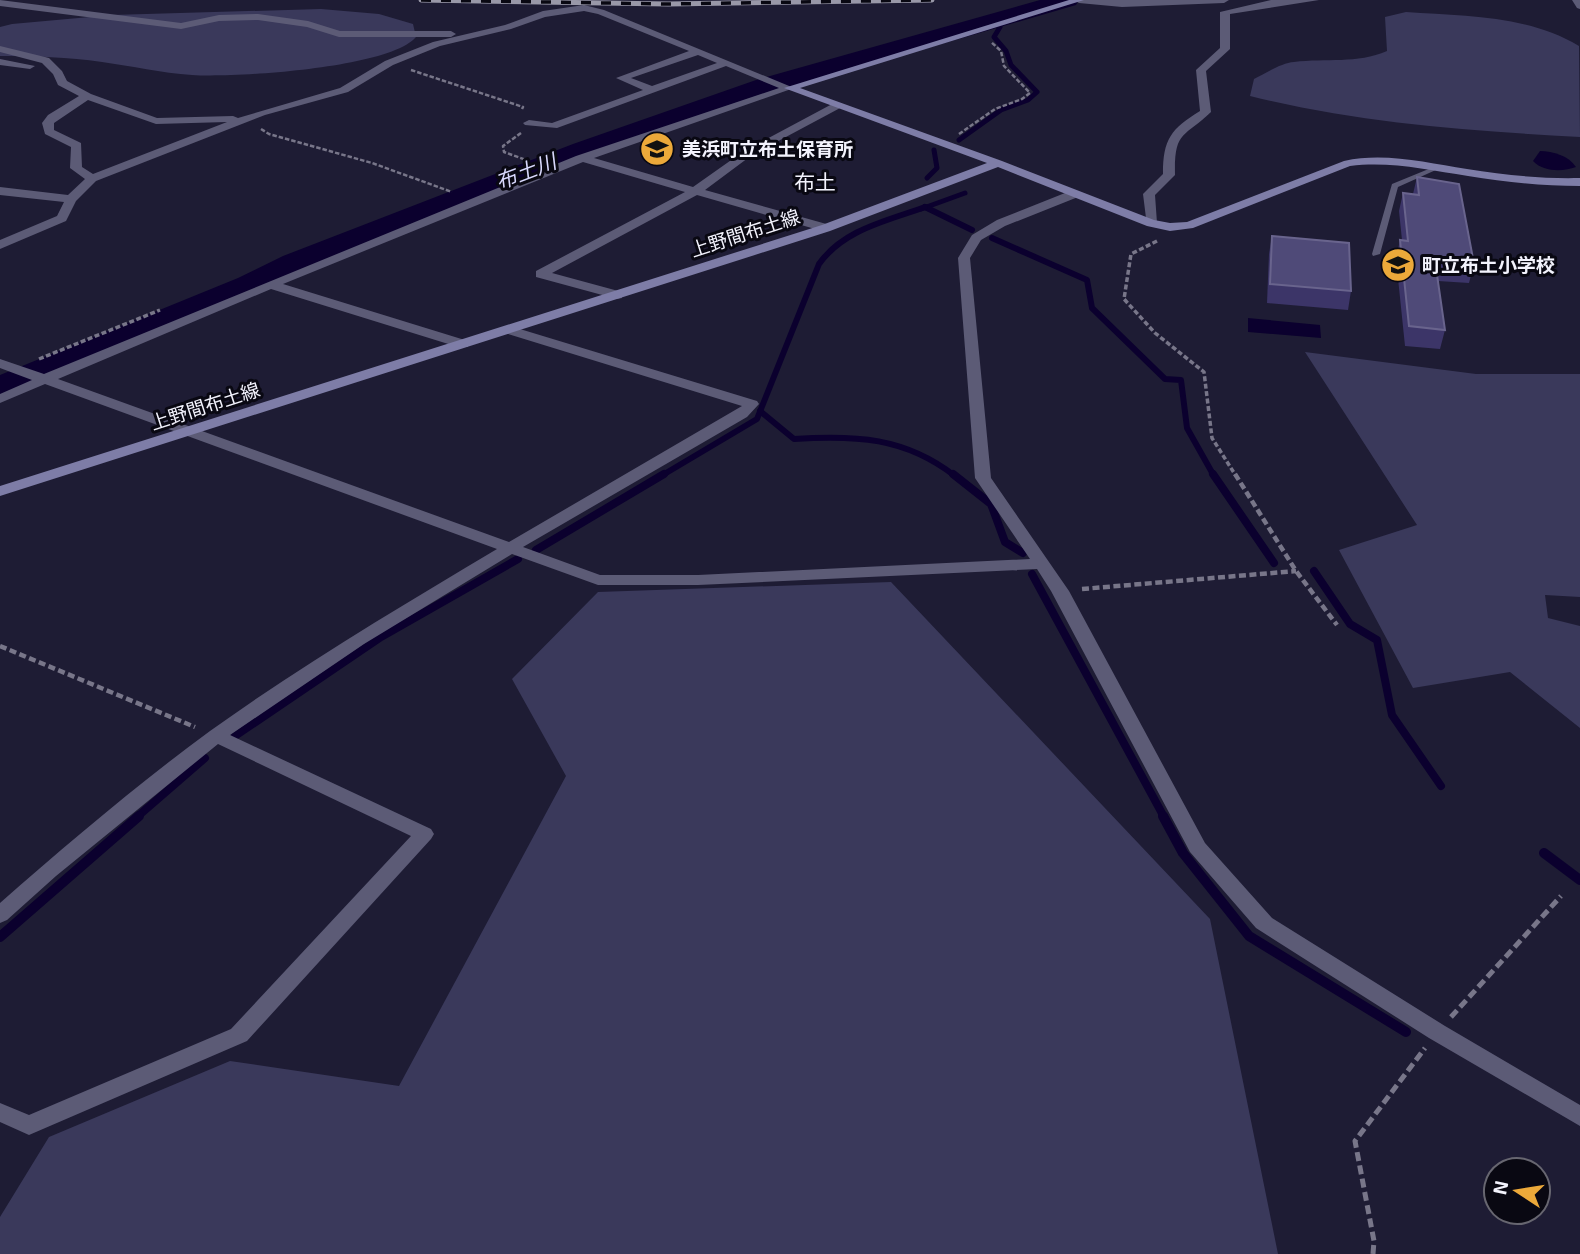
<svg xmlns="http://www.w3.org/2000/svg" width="1580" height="1254" viewBox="0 0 1580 1254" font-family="'Exo 2','Noto Sans JP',sans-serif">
	<rect width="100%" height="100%" fill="#1e1c34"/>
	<g fill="#3a395b">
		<path d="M321,9l58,5 34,10 3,13c-26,31 -181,41 -224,38 -31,-2 -60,-9 -90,-13 -34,-5 -68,-6 -102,-6v-29l12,-3 100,-9z"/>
		<path d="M1406,12c57,4 123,3 173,34l1,91c-110,-6 -222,-14 -330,-41l4,-17c12,-6 27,-16 40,-17 32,-4 63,2 93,-11l-2,-34z"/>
		<path d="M1305,352l171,22h104v223l-35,-2 3,23 32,8v102l-70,-56 -97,16 -74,-138 78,-25z"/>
		<path d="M891,582l319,337 68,335h-1278v-37l49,-80 181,-76 169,25 167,-310 -54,-97 86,-87z"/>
	</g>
	<g fill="#0b002e">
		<path d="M1540,151c13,0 29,5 36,16 -13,5 -33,5 -43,-6z"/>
		<path d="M1248,318l72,7 1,13 -73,-6z"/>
	</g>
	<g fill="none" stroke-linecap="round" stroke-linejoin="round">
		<g stroke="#0b002e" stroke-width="5">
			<path d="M959,140l42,-30 27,-10 9,-8 -26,-27 -5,-14 -12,-14 6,-10"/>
			<path d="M927,178l10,-10 -3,-18"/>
			<path d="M924,207l5,2"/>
			<path d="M921,209l44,-16"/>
		</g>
		<g stroke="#0b002e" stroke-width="6">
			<path d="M925,207l47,23"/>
			<path d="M992,238l95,42 5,28 73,71 16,1 6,48 27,48"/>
			<path d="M760,411l34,28c61,-4 111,-2 161,37"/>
			<path d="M661,476l96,-57 62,-155c25,-35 68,-43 106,-57"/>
		</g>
		<g stroke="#0b002e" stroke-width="8">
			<path d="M953,474l38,30 14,38 18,11"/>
			<path d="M1213,474l61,89"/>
			<path d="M536,550l128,-76"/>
			<path d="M1314,571l36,53 27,16 15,75 49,71"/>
			<path d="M1032,574l132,243"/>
			<path d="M235,736l146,-99 137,-78"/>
			<path d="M137,817l68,-59"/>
		</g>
		<g stroke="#0b002e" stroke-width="10">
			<path d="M1163,816l20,37 66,83 157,96"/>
			<path d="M1544,853l36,27"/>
			<path d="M0,937l139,-121"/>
		</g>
		<path fill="#0b002e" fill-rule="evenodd" d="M1040,0h39l-3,5 -300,87 -183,64 -286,114 -45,22 -262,107v-24l238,-97 45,-22 290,-112 183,-64z"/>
		<g stroke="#787689" stroke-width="2.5" stroke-dasharray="4.5 2" stroke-linecap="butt">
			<path d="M411,70l112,37 -1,2"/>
			<path d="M261,129l8,5 103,29 80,29"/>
			<path d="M521,133l-18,13 1,6 22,8"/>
			<path d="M959,134l36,-25 27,-10 8,-6 -26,-27 -3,-15 -10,-9"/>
		</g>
		<g stroke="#787689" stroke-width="3.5" stroke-dasharray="5 2.5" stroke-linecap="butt">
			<path d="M1157,241l-26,13 -7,45 31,34 49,39 8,66 24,38"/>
			<path d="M39,359l121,-49"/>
		</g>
		<g stroke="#787689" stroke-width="4.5" stroke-dasharray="7 3.5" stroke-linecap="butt">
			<path d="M1235,474l61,97 41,54"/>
			<path d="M1082,589l214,-18"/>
			<path d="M0,646l195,81"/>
		</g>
		<g stroke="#787689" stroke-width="5" stroke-dasharray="9 4.5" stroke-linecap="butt">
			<path d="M1451,1017l110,-121"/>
			<path d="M1373,1254l1,-13 -19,-100 70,-93"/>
		</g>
		<path fill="#5c5b76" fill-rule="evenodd" d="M1436,166l3,2 -1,1 -40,18 -18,67 -7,2 -1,-2 20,-70z"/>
		<g fill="#5c5b76" fill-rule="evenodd">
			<path d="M0,0l181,23 38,-8 39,-1 50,7 32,10h111l5,3 -5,3h-112l-32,-10 -49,-7 -39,1 -38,8 -181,-23z"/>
			<path d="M1074,0h155l-5,3 -102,4 -43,-4z"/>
			<path d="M1271,0h48l-89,14v35l-24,22 5,41c-27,26 -37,18 -36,63l-20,20 2,28 -2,3h-8l-4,-32 20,-20c0,-35 8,-45 37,-63l-4,-41 24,-22v-36z"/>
			<path d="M1572,0h8v9l-3,-1z"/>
			<path d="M584,5l20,5 190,78 -200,70 99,29 51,-36 90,-48h8v4l-90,48 -47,35 125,35v6h-8l-125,-36 -145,78 70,19v6l-5,1 -81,-22v-6l149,-79 -102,-30 -300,122 185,57v6h-10l-187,-58 -213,90 451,163 233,-136 -237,-73v-6l5,-1 247,75 2,3 -12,13 -224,130 77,28h98l332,-16 -55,-81 -17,-220 14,-23 25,-15 73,-29h8v6l-73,29 -24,14 -11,18 21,220 78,113 136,252 67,75 173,108 135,79v21l-151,-88 -173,-110 -66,-76 -139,-261 -14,-22 -339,16h-100l-86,-31 -148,90 -134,91 201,94 3,5 -3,5 -184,202 -218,94 -29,-13v-19l29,12 202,-86 180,-193 -193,-92 -162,132 -49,44 -7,3v-20c66,-58 139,-120 210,-172 92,-66 190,-124 287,-182l-452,-165 -45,19v-9l32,-14 -32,-12v-9l44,15 532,-218 203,-68 -53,-22 -169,62 -32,-3 -2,-2 6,-3 23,3 91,-33 -27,-12 73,-27 -91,-37 -14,-3 -39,6 -34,12 -71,17 -47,19 -45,27 -83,23 -169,66 -20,20 -10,20 -66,28v-9l57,-24 7,-14 -64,-7v-8l68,8 17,-16 -15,-11 1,-21 -26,-13 -3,-11 6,-8 31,-19 -21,-11 -5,-11 -11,-11 -42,-11v-6l49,12 13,13 5,10 24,13 66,24 76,-2 5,2 102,-30 45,-27 48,-19 72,-17 38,-14zM698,55l19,8 -65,23 -21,-8zM88,100l68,24 71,-2 -134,52 -11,-7 -1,-24 -27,-13v-7z"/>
			<path d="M0,59l35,7 -5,3 -30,-4z"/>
		</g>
		<path fill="#7e7da7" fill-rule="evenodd" d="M1069,0h15l-284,88 202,73 152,59 16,3 17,-1 157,-61c41,-9 83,2 123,8 38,6 75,10 113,9v8c-38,0 -75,-4 -112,-10 -40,-6 -78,-15 -118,-10l-157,62 -23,3 -23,-5 -149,-59 -168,64 -830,265v-10l822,-261 165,-62 -203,-75z"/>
		<g stroke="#9998a8" stroke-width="5">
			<path id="rail" d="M421,0l247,4 264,-4"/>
		</g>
		<use href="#rail" stroke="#090812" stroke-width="3.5" stroke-dasharray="10" stroke-linecap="butt"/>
	</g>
	<g fill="#3c3568">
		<path d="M1417,177l57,87 -5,19 -31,-2 7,49 -5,19 -35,-3 -9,-87 4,-19h2l-3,-29 4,-18 10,1z"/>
		<path d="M1272,236l79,55 -3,19 -81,-7 2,-49z"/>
	</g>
	<g fill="#4f4a78" stroke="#69648d" stroke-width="2">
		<path d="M1417,177l42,7 15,80 -39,-3 10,69 -36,-4 -9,-86 8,1 -5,-48 16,2z"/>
		<path d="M1272,236l77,7 2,48 -81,-7z"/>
	</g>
	<defs>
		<g id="school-disc" transform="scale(1.75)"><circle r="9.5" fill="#eca93a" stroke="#090812"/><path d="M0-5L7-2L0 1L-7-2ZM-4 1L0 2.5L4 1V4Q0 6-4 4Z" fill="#111"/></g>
	</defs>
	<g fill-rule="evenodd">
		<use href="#school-disc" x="657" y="149"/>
		<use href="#school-disc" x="1398" y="265"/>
	</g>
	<g text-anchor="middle" stroke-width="6" stroke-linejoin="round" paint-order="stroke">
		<g font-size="19" font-weight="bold" fill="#f3f3fd" stroke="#090812" text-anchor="start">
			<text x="682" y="156">美浜町立布土保育所</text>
			<text x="1422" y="272">町立布土小学校</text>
		</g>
		<g font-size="19" fill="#f3f3fd" stroke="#090812">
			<text transform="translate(745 233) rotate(-18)" y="7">上野間布土線</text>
			<text transform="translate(205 406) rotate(-18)" y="7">上野間布土線</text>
		</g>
		<g font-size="21" font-style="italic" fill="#d8d8fc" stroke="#090812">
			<text transform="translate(526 172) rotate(-21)" y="7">布土川</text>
		</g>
		<g font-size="21" fill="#f3f3fd" stroke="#090812">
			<text x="815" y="190">布土</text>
		</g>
	</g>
	<g transform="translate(1517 1191) rotate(282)"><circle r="33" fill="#090812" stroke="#676670" stroke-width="2"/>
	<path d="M0-5L12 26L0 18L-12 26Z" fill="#eca93a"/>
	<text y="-10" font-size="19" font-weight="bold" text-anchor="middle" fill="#f3f3fd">N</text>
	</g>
</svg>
